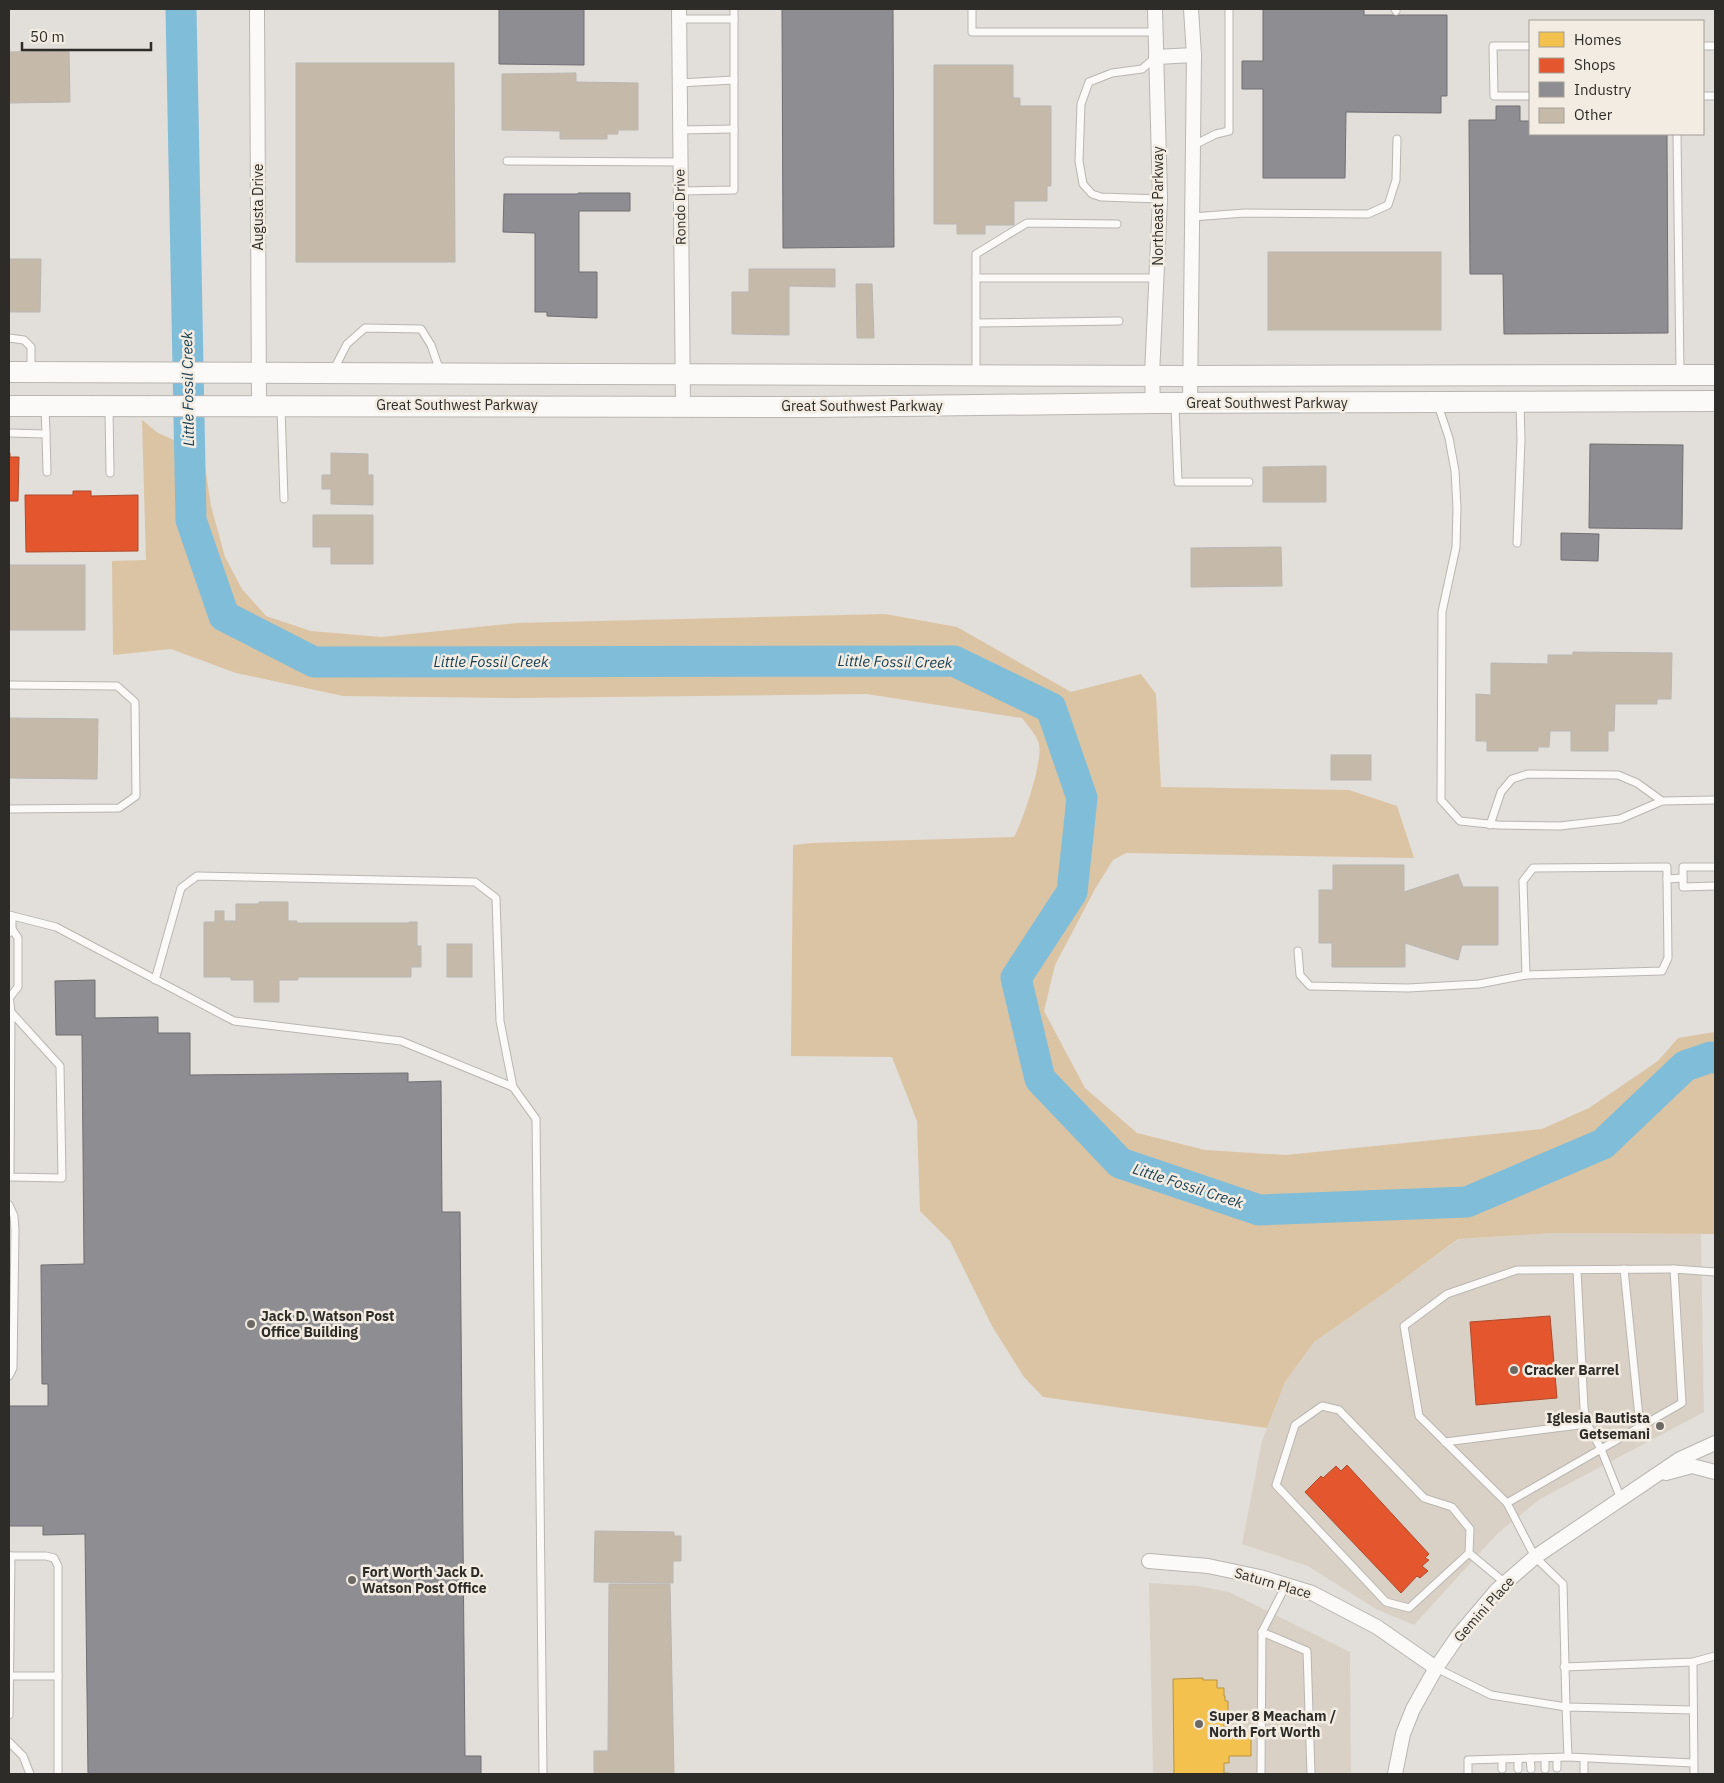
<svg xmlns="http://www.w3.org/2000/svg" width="1724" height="1783" viewBox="0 0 1724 1783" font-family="'IBM Plex Sans',sans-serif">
	<rect width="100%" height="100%" fill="#e2ded9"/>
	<g fill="#d9d1c6">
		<path d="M1554,1233l147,1 3,178 -164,87 -43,35 -83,91 -38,-16 -68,-43 -66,-22 20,-103 23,-59 29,-40 72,-50 73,-53z"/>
		<path d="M1149,1583l48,3 32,6 121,60 1,122h-198z"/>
	</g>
	<path fill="#dbc4a3" d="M142,420l16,13 45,20 8,53 14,51 17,32 24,27 45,15 70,6 136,-14 368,-9 72,13 114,65 70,-18 15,20 5,93 188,3 48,16 17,52 -288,-5 -13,7 -18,29 -40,76 -11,46 41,77 52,45 68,17 81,5 256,-26 47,-21 69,-47 20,-23 37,-6v202l-161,-1 -96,6 -72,53 -72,50 -29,40 -18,46 -224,-31 -19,-20 -32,-51 -42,-85 -30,-30 -3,-90 -25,-64 -101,-1 2,-211 20,-2 201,-6c9,-16 29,-76 25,-93 -2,-9 -12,-19 -17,-26l-155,-24 -350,4 -174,-2 -107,-23 -65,-24 -58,6 -1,-94 34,-1z"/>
	<path fill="#f2c14e" stroke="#b79443" d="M1203,1678v2h14v8h7v8h1v5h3v16l-1,4h-3v6h4v5h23v24h-22v7h-5v10h5v1h-55l-1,-95z"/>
	<g fill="#e4572e" stroke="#ad4a2c">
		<path d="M9,453h1v4h9l-1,44h-9z"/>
		<path d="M73,491h18v5l47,-1v56l-112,1 -1,-57h48z"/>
		<path d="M1550,1316l7,82 -81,7 -6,-83z"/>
		<path d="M1347,1465l82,89 -4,4 4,2 -7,6 6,5 -8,7 -3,-2 -16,17 -96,-101 16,-16 2,2 13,-12 5,5z"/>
	</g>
	<g fill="#8d8d92" stroke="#707072">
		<path d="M499,9h85v56l-85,-1z"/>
		<path d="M782,9h111l1,238 -111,1z"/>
		<path d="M1263,9h101v6h83v81h-6v17l-95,-1 -1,66h-82v-89h-21v-28h21z"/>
		<path d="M1496,106h24v15h10v13h137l1,199 -164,1 -1,-60h-33l-1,-154h27z"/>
		<path d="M578,193h52v18h-51v61h18v46l-50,-2v-4h-12v-79l-32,-1 1,-38h74z"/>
		<path d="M1590,444l93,1 -1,84 -93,-1z"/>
		<path d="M1561,533l38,1 -1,27 -37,-1z"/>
		<path d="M95,980v38l63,-1v16h32v42l218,-2v9l33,-1 1,131h18l5,544h16v18h-393l-3,-240 -42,1v-9h-34v-120h39v-22h-6l-1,-119 43,-1 -2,-229h-26l-1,-54z"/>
	</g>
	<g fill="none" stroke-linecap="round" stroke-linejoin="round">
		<path stroke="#80bdd9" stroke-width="31" d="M181,9l10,511 33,96 90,46 640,-1 97,47 31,90 -10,94 -56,86 24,101 80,84 139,47 208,-8 136,-58 82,-78 26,-9 4,1"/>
	</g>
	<g fill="#c5baaa" stroke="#b9b6b2">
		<path d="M69,51l1,51 -61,1v-51z"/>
		<path d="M296,63h158l1,199h-159z"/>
		<path d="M934,65h79v33h7v8h31v80h-4v15h-33v24h-29v9h-28v-10h-23z"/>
		<path d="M576,73v9l62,1v47h-20v4h-11v5h-47v-8l-58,-1v-56z"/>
		<rect x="1268" y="252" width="173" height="78"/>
		<path d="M9,259h32l-1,53h-31z"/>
		<path d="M749,269h86v18l-46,-1v49l-57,-1v-42h17z"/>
		<path d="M856,284h16l2,54h-17z"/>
		<path d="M331,453l37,1v21h5v30l-42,-1v-15h-9v-14h9z"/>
		<path d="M1326,466v36h-63v-35z"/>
		<path d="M313,515h60v49h-42v-17h-18z"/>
		<path d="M1281,547l1,39 -91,1v-39z"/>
		<rect x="9" y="565" width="76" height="65"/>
		<path d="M1573,652l99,1 -1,46h-14v5h-42l-1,27h-6v20h-37v-20h-21l-1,16h-11v4h-51v-10h-11v-47l15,1v-32l57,1v-9h25z"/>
		<path d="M9,718l89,1 -1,60 -88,-1z"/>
		<rect x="1331" y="755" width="40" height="25"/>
		<path d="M1333,865h71v27l54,-18 5,13h35v58h-36l-4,15 -53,-17v24h-73v-24h-13v-53h14z"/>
		<path d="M259,902h29v19h9v2h112v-1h8v24h4v21h-10v10h-113v3h-19v22h-25v-22h-23v-3h-27v-55h11v-11h9v10h12v-17h23z"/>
		<rect x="447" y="944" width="25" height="33"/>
		<path d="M595,1531l79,1v4h7v25h-8v22l-79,-1z"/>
		<path d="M609,1584h61l4,190h-80v-23h14z"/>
	</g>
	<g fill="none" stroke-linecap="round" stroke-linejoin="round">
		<g stroke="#b9b6b1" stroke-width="9">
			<g id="lane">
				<path d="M972,9v23h183"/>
				<path d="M1395,9l1,2"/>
				<path d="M679,19h55"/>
				<path d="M1530,46h-37l1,50h36"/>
				<path d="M1703,46h12"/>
				<path d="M1156,57l-14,12 -30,4 -23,9 -8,22 -2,57 4,23 9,10 9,3 59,2"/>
				<path d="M679,83l55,-3"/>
				<path d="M1703,96h12"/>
				<path d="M680,130l54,-1"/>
				<path d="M1677,134l3,239"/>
				<path d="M1192,146l24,-12 13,-3v-122"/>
				<path d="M507,161l173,1"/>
				<path d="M680,191l54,-1v-181"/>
				<path d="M1192,217l53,-4 123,1 20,-9 8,-25 1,-41"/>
				<path d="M976,278h181"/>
				<path d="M976,323l143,-2"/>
				<path d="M9,338l15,2 7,7v24"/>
				<path d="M333,371l14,-27 18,-16 56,1 10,16 9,26"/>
				<path d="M976,374v-120l51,-31 90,1"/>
				<path d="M1438,405l11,33 6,33 2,37 -1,39 -14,65 -1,188 19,21 38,4 62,1 60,-7 42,-18 53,-1"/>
				<path d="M1175,406l3,76h71"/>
				<path d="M109,408l1,65"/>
				<path d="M281,408l3,91"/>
				<path d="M45,409l1,25"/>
				<path d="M9,433l37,1 1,38"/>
				<path d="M1517,543l4,-103 -1,-37"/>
				<path d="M9,685l108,1 18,16 1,94 -17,12 -110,1"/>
				<path d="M1490,825l11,-33 11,-13 16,-5 90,1 19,8 25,18"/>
				<path d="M1715,867h-32v20l32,-1"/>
				<path d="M9,915l47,12 178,94 167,20 112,46 23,32 7,655"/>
				<path d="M9,933l3,-4v-13"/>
				<path d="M1298,951l2,24 10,11 98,2 71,-4 47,-9 136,-4 6,-13 -1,-79 16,-1"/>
				<path d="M1526,975l-3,-94 10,-13 134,-1v12"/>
				<path d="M155,980l26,-92 16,-12 278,6 21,16 4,123 13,66"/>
				<path d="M9,995l2,17 -1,165 52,1 -2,-112 -49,-54"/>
				<path d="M10,997l8,-10v-49l-6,-9"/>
				<path d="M9,1205l5,11 1,14 -2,138 -4,8"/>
				<path d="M1624,1269l16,158"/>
				<path d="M1445,1442l142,-18"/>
				<path d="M1621,1499l-20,-50 81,-46 -8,-134 41,3"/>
				<path d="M1507,1503l94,-54 -14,-25 -3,-16 -7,-138"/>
				<path d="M1469,1553l-60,55 -23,-6 -110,-117 19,-60 27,-19 17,4 85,88 28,9 18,22 -1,24 36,30"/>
				<path d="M9,1556h2l-2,159"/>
				<path d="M11,1556h35l8,2 4,8v208"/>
				<path d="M1262,1632l45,19 4,123"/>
				<path d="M1693,1662l1,112"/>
				<path d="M1564,1667l129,-5 22,-6"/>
				<path d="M1436,1668l55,27 75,12 -3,-123 -28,-27 -28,-54 -88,-87 -15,-90 43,-32 70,-24 157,-1"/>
				<path d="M9,1676h49"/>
				<path d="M1693,1710l-127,-3 2,50 125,6"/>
				<path d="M9,1742l14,14 7,18"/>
				<path d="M1530,1758l1,11"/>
				<path d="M1545,1758v11"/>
				<path d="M1557,1758v10"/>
				<path d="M1584,1758v16"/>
				<path d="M1502,1759v10"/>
				<path d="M1518,1759v10"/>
				<path d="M1261,1774l1,-142 24,-47"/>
				<path d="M1468,1774v-14l100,-3"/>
			</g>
		</g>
		<g stroke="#b9b6b1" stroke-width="16">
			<g id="street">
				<path d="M257,9l2,396"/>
				<path d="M679,9l4,397"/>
				<path d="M1156,57l38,-2"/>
				<path d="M1153,403l-1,-28 8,-176 -5,-190"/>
				<path d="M1190,403l4,-348 -3,-46"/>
				<path d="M1666,1473l26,-7 23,6"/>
				<path d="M1149,1561l59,5 52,11 52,16 65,34 59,41"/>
				<path d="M1395,1774l8,-40 10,-25 23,-41 22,-32 39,-46 38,-33 145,-98 35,-16"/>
			</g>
		</g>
		<g stroke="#b9b6b1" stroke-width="22">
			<g id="secondary">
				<path d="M9,372l1180,4 526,-1"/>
				<path d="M9,406l808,1 336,-4 562,-2"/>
			</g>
		</g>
		<use href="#lane" stroke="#fbfaf9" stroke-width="7"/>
		<use href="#street" stroke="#fbfaf9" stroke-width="14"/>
		<use href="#secondary" stroke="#fbfaf9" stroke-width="20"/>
	</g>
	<g fill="#6d6a66" stroke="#f3ece2" stroke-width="2">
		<circle cx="251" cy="1324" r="5"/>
		<circle cx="1514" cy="1370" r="5"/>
		<circle cx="1660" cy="1426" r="5"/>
		<circle cx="352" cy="1580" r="5"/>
		<circle cx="1199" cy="1724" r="5"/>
	</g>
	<g text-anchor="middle" stroke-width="5" stroke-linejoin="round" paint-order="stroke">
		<g font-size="14" fill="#2e2c28" stroke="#f3ece2">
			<text transform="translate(1158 206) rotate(-90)" y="5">Northeast Parkway</text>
			<text transform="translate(258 207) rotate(-90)" y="5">Augusta Drive</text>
			<text transform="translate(680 207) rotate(-91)" y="5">Rondo Drive</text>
			<text x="1267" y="408">Great Southwest Parkway</text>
			<text x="457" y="410">Great Southwest Parkway</text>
			<text x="862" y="411">Great Southwest Parkway</text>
			<text transform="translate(1273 1583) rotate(16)" y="5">Saturn Place</text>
			<text transform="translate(1484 1609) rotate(-48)" y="5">Gemini Place</text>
		</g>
		<g font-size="14" font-weight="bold" fill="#2e2c28" stroke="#f3ece2" text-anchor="start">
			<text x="261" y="1321">Jack D. Watson Post<tspan x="261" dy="16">Office Building</tspan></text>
			<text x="1524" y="1375">Cracker Barrel</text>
			<text x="1650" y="1423" text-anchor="end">Iglesia Bautista<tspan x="1650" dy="16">Getsemani</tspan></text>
			<text x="362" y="1577">Fort Worth Jack D.<tspan x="362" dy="16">Watson Post Office</tspan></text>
			<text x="1209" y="1721">Super 8 Meacham /<tspan x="1209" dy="16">North Fort Worth</tspan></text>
		</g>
		<g font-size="15" font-style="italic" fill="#163d50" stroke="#f3ece2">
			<text transform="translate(188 389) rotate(-91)" y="5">Little Fossil Creek</text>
			<text x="491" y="667">Little Fossil Creek</text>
			<text transform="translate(895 662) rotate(1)" y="5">Little Fossil Creek</text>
			<text transform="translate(1188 1186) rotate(18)" y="5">Little Fossil Creek</text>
		</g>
	</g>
	<rect width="1724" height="1783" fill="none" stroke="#2e2c28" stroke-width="20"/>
	<rect x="1529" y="20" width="175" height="115" fill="#f3ece2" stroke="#a49f98"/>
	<rect x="1539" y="32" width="25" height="15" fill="#f2c14e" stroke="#a49f98"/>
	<text x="1574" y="45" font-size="15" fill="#2e2c28">Homes</text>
	<rect x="1539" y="58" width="25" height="15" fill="#e4572e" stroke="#a49f98"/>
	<text x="1574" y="70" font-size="15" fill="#2e2c28">Shops</text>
	<rect x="1539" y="82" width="25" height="15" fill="#8d8d92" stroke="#a49f98"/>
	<text x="1574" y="95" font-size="15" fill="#2e2c28">Industry</text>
	<rect x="1539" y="108" width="25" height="15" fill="#c5baaa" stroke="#a49f98"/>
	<text x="1574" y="120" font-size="15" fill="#2e2c28">Other</text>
	<path d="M22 42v8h129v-8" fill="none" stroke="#2e2c28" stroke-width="2.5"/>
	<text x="30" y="42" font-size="15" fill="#2e2c28" stroke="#f3ece2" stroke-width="4" paint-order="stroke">50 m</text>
</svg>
